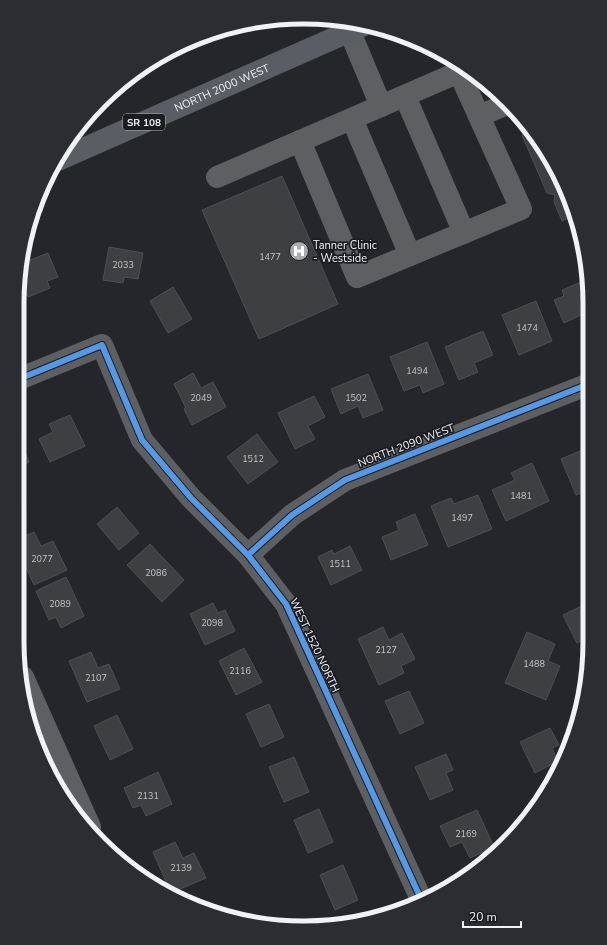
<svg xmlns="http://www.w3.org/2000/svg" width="607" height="945" viewBox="0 0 607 945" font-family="'Nunito Sans',sans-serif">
	<rect width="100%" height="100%" fill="#242629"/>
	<g fill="#3d3f41" stroke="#4e4f51">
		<path d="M532,131l29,46 14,38 -13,6 -8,-19 1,-7 -8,-2 -25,-58z"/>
		<path d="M282,176l56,128 -79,35 -57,-129z"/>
		<path d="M109,247l34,6 -5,26 -14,-2 -1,6 -20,-3z"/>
		<path d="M48,253l10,24 -11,4 3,7 -22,9 -9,-22 1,-11z"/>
		<path d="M588,279l1,48 -3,1 -5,-13 -17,8 -10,-23 10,-4 -2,-6z"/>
		<path d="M173,287l19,32 -24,14 -18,-32z"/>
		<path d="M536,301l16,40 -33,14 -17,-40z"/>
		<path d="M483,331l10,24 -19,8 4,9 -19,8 -14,-33z"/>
		<path d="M427,342l17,42 -21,9 -3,-8 -16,6 -14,-34z"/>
		<path d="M193,373l8,15 12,-6 13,25 -34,18 -8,-16 2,-1 -12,-24z"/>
		<path d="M368,374l15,36 -20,8 -5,-12 -17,8 -10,-25z"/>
		<path d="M314,396l11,21 -17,9 7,13 -20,10 -17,-36z"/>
		<path d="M70,415l15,31 -35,16 -11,-23 14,-7 -4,-8z"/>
		<path d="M257,434l21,28 -30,22 -21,-27z"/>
		<path d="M21,442l8,20 -11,5 6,13 -6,3v-40z"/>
		<path d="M585,449l4,9 -1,32 -12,5 -15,-36z"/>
		<path d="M532,463l17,38 -43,20 -14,-31 23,-10 -4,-7z"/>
		<path d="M478,495l14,34 -44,18 -17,-41 20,-8 3,6z"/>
		<path d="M117,507l22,26 -20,17 -22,-26z"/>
		<path d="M415,514l13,31 -37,15 -9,-23 17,-7 -3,-8z"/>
		<path d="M34,532l7,14 12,-5 14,29 -33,15 -16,-36v-10z"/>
		<path d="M150,544l34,36 -22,22 -35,-37z"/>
		<path d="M350,546l12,24 -31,15 -13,-28 14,-7 2,4z"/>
		<path d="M66,577l18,39 -23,12 -5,-11 -7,3 -13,-29z"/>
		<path d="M213,603l5,10 7,-3 10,21 -30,14 -15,-31z"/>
		<path d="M588,603v35l-11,5 -14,-28z"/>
		<path d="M383,627l6,13 13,-7 13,26 -14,7 3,7 -25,12 -21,-46z"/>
		<path d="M527,632l28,12 -7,17 12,5 -14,34 -41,-17z"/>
		<path d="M244,648l18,34 -26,13 -17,-34z"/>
		<path d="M91,652l7,16 11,-4 11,25 -33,13 -18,-41z"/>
		<path d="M409,691l15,32 -24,11 -15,-33z"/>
		<path d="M269,704l15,33 -23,10 -15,-33z"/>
		<path d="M117,715l16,34 -23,11 -16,-34z"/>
		<path d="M550,728l9,17 -7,3 6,13 -23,12 -15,-31z"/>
		<path d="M446,754l7,16 -7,3 7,17 -23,10 -15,-33z"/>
		<path d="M294,757l15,35 -25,10 -15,-35z"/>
		<path d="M158,772l14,32 -26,12 -5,-11 -8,3 -9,-20z"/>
		<path d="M319,809l14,33 -25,11 -14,-33z"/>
		<path d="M477,810l17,37 -24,11 -8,-16 -12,5 -10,-21z"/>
		<path d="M175,842l8,16 11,-5 12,25 -33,14 -3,-1 -17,-39z"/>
		<path d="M343,865l15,35 -23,10 -15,-35z"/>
		<path d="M216,904l4,10 -16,-5z"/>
	</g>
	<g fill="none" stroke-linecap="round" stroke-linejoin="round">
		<g stroke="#5e5f61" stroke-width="22">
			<path d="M350,32l31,74 85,-37"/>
			<path d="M405,96l59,137"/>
			<path d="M479,116l28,-12"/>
			<path d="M352,119l58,136"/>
			<path d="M300,141l57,136 164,-68 -62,-137"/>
			<path d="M217,177l164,-71"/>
			<path d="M19,379l83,-34 40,95 49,58 57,57 38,49 135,295"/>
			<path d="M248,555l44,-40 53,-35 244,-96"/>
			<path d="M23,677l67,150"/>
		</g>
		<path stroke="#5a5d64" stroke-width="22" id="s1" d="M58,160l306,-135"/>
		<g stroke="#1a1c20" stroke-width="8">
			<g id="cycleway">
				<path d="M19,379l83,-34 40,95 49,58 57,57 38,49 135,295"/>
				<path d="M248,555l44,-40 53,-35 244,-96"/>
			</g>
		</g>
		<use href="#cycleway" stroke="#5399e6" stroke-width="6"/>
	</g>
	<defs>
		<g id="hospital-disc" transform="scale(1)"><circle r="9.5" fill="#a9abae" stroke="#1a1c20"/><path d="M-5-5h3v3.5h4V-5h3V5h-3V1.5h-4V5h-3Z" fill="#fff"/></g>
	</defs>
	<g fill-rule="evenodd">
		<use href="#hospital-disc" x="299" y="251"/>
	</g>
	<g text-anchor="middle" stroke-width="3.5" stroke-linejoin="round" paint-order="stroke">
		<g font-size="9" fill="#c3c5c8">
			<text x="270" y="260">1477</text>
			<text x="123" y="268">2033</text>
			<text x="527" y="331">1474</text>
			<text x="417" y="374">1494</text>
			<text x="201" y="401">2049</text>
			<text x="356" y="401">1502</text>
			<text x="253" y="462">1512</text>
			<text x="521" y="499">1481</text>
			<text x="462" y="521">1497</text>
			<text x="42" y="562">2077</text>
			<text x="340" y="567">1511</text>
			<text x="156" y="576">2086</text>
			<text x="60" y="607">2089</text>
			<text x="212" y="626">2098</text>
			<text x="386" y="653">2127</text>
			<text x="534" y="667">1488</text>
			<text x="240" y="674">2116</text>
			<text x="96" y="681">2107</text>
			<text x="148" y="799">2131</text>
			<text x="466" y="837">2169</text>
			<text x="181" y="871">2139</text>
		</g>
		<rect fill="#1a1c20" stroke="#b0b2b5" stroke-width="1" x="123" y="114" width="42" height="16" rx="3"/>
		<g font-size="10" font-weight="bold" fill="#f0f2f5">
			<text x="144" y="126">SR 108</text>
		</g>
		<g font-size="11" fill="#f0f2f5" stroke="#1a1c20">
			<text dy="4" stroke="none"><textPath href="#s1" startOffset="179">NORTH 2000 WEST</textPath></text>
			<text transform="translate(406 445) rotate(-21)" y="4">NORTH 2090 WEST</text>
			<text transform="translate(315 645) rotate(65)" y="4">WEST 1520 NORTH</text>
		</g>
		<g font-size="11" fill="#f0f2f5" stroke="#1a1c20" text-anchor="start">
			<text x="313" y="249">Tanner Clinic<tspan x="313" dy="13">- Westside</tspan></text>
		</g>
	</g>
	<path d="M0 0H607V945H0ZM303 24H304A279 279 0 0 1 583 303V642A279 279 0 0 1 304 921H303A279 279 0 0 1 24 642V303A279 279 0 0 1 303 24Z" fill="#2b2d31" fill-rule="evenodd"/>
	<path fill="none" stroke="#f0f2f5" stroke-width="5" d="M303 24H304A279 279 0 0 1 583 303V642A279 279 0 0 1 304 921H303A279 279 0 0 1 24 642V303A279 279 0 0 1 303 24Z"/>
	<path d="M463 921v6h58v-6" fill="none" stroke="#f0f2f5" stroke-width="2"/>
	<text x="469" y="921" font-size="12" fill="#f0f2f5" stroke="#1a1c20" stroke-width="3" paint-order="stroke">20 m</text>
</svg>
